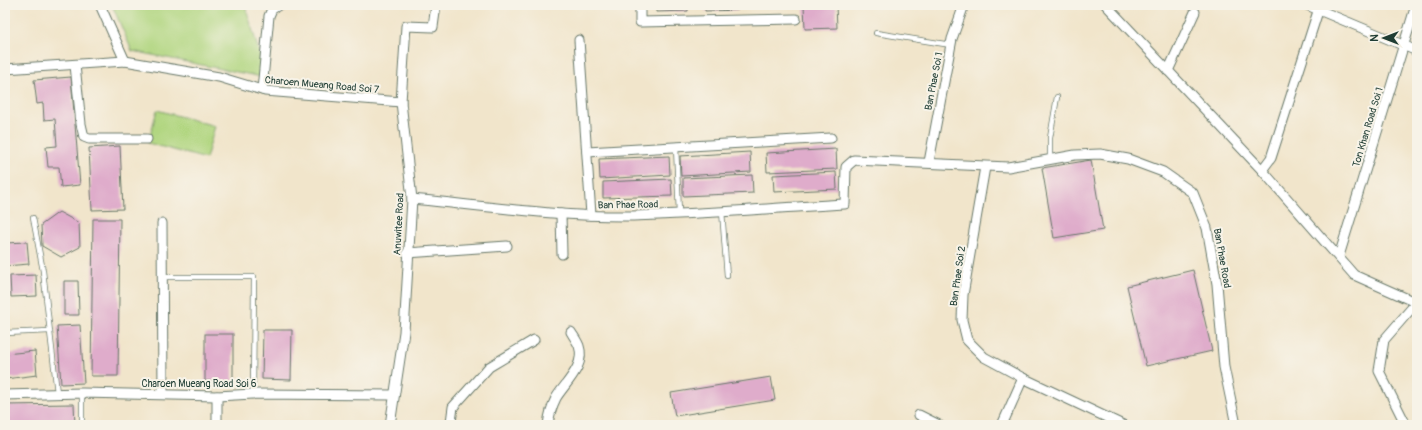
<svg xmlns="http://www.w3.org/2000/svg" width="1422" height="430" viewBox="0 0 1422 430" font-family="Pangolin,sans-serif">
	<rect width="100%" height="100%" fill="#f7f3e8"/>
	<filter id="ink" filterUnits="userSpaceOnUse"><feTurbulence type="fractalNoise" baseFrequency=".025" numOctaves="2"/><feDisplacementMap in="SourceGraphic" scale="8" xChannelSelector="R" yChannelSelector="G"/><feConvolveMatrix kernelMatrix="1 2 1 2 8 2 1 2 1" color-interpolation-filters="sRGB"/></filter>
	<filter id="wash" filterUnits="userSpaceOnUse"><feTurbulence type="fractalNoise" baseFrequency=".012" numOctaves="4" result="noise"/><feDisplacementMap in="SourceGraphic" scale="16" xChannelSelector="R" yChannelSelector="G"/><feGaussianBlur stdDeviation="0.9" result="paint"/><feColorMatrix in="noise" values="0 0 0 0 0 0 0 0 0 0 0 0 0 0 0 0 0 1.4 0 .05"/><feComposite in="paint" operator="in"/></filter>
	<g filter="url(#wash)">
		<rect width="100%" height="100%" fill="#f1e5cb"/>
		<g fill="#b1d680" stroke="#688a5a">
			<path d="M112,5h133l22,73 -135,-27z"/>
			<path d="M157,110l58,16 -9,33 -58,-16z"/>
		</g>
		<g id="blocks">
			<g fill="#dfaccb">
				<path d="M656,5h32v6l-32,1z"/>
				<path d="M705,5h33v5l-33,1z"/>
				<path d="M757,5h31v2l-31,1z"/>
				<path d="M804,5h32l1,23 -32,1z"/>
				<path d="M71,77l9,108 -19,2 -2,-20h-11l-2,-20 11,-1 -2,-27 -11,1 -1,-17 -6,1 -3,-24z"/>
				<path d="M120,146l3,63 -31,1 -3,-62z"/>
				<path d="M836,149l1,20 -70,3 -1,-19z"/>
				<path d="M750,152l1,20 -70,4 -1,-20z"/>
				<path d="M669,156l1,19 -70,4 -1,-20z"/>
				<path d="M1091,160l12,70 -49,8 -12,-70z"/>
				<path d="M836,172l1,17 -63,3 -1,-17z"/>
				<path d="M752,175l1,18 -70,3v-18z"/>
				<path d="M671,179l1,17 -69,2v-16z"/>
				<path d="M59,212l20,11 1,24 -19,10 -19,-11 -1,-21z"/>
				<path d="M93,219h27l-2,157h-27z"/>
				<path d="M27,242l2,22 -24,2v-23z"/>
				<path d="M1193,270l19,81 -66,15 -19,-80z"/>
				<path d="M36,275l1,21 -26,1 -1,-21z"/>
				<path d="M6,280l2,20h-3v-19z"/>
				<path d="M64,281h14l1,34h-15z"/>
				<path d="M80,325l4,58 -23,1 -4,-58z"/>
				<path d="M263,330h29l-1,50 -29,-1z"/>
				<rect x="205" y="334" width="28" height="47"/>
				<path d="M35,351l2,24 -32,4v-25z"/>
				<path d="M771,377l4,23 -100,16 -4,-23z"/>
				<path d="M74,404l1,21h-70v-20z"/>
			</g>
		</g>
	</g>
	<g filter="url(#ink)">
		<use href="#blocks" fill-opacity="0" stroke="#687869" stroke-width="1"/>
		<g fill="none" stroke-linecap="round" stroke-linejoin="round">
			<g stroke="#687869" stroke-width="6">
				<g id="service">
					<path d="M876,33l75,12"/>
					<path d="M676,147l3,66"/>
					<path d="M1050,159v-21l7,-41"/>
					<path d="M722,211l5,65"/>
					<path d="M33,218l10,53 14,122"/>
					<path d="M162,277h92l-1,117"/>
					<path d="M5,333l45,-2"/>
					<path d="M82,393v32"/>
				</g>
			</g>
			<g stroke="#687869" stroke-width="11">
				<g id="minor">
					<path d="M100,5l25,56"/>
					<path d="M640,5v17l156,-3"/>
					<path d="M1106,5l156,165 92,105 63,28"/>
					<path d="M1307,5l110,46"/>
					<path d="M579,40l12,175"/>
					<path d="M75,65l6,59 3,13 5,2h58"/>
					<path d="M5,69l120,-8 94,16 46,14 136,11"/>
					<path d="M1168,71l27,-59"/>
					<path d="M262,90l7,-74 3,-7 7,-4"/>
					<path d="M587,152l244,-14"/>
					<path d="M929,162l23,-123 12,-34"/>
					<path d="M985,167l-22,128 -1,25 5,20 17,17 39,21 100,47"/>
					<path d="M1262,170l9,-12 49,-153"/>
					<path d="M412,199c73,7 147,18 221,17 71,-2 142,-8 212,-12l1,-37 8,-7 154,7 67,-12 25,-1 28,5 35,13 30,21 14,35 10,56 7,83 12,58"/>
					<path d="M561,214l1,40"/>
					<path d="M162,223l1,171"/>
					<path d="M407,253l100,-7"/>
					<path d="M1339,256l77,-251"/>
					<path d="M5,395l77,-2 135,3 36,-2 141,1"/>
					<path d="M217,396v29"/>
					<path d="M919,415l20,10"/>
					<path d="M390,425l14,-93 8,-133 -11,-97 5,-76 27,1 3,-22"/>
					<path d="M453,425l-2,-3 2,-15 36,-40 45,-27"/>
					<path d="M548,425c1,-9 4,-19 8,-27 9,-15 30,-32 23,-52 -2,-5 -5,-9 -8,-14"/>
					<path d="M1002,425l21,-47"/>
					<path d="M1406,425l-27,-54 5,-31 33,-38"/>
				</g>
			</g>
			<use href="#service" stroke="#fff" stroke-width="4.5"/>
			<use href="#minor" stroke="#fff" stroke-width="9"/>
		</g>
	</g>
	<g text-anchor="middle" stroke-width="4" stroke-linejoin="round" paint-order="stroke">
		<g font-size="10" fill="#1f3d34" stroke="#f7f3e8">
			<text transform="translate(933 81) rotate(-79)" y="4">Ban Phae Soi 1</text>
			<text transform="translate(322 84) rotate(5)" y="4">Charoen Mueang Road Soi 7</text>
			<text transform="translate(1367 127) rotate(-73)" y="4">Ton Khan Road Soi 1</text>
			<text transform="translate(628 204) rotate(-1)" y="4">Ban Phae Road</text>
			<text transform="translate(398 224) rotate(-87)" y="4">Anuwitee Road</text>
			<text transform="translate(1223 258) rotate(80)" y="4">Ban Phae Road</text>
			<text transform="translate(957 276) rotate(-82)" y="4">Ban Phae Soi 2</text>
			<text x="199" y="387">Charoen Mueang Road Soi 6</text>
		</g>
	</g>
	<rect width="1422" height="430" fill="none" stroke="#f7f3e8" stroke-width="20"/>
	<g transform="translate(1384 38) rotate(270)" stroke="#f7f3e8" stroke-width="3" paint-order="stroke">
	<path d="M0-3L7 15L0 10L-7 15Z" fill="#1f3d34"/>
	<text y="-6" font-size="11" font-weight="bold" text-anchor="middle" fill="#1f3d34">N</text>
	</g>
</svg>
